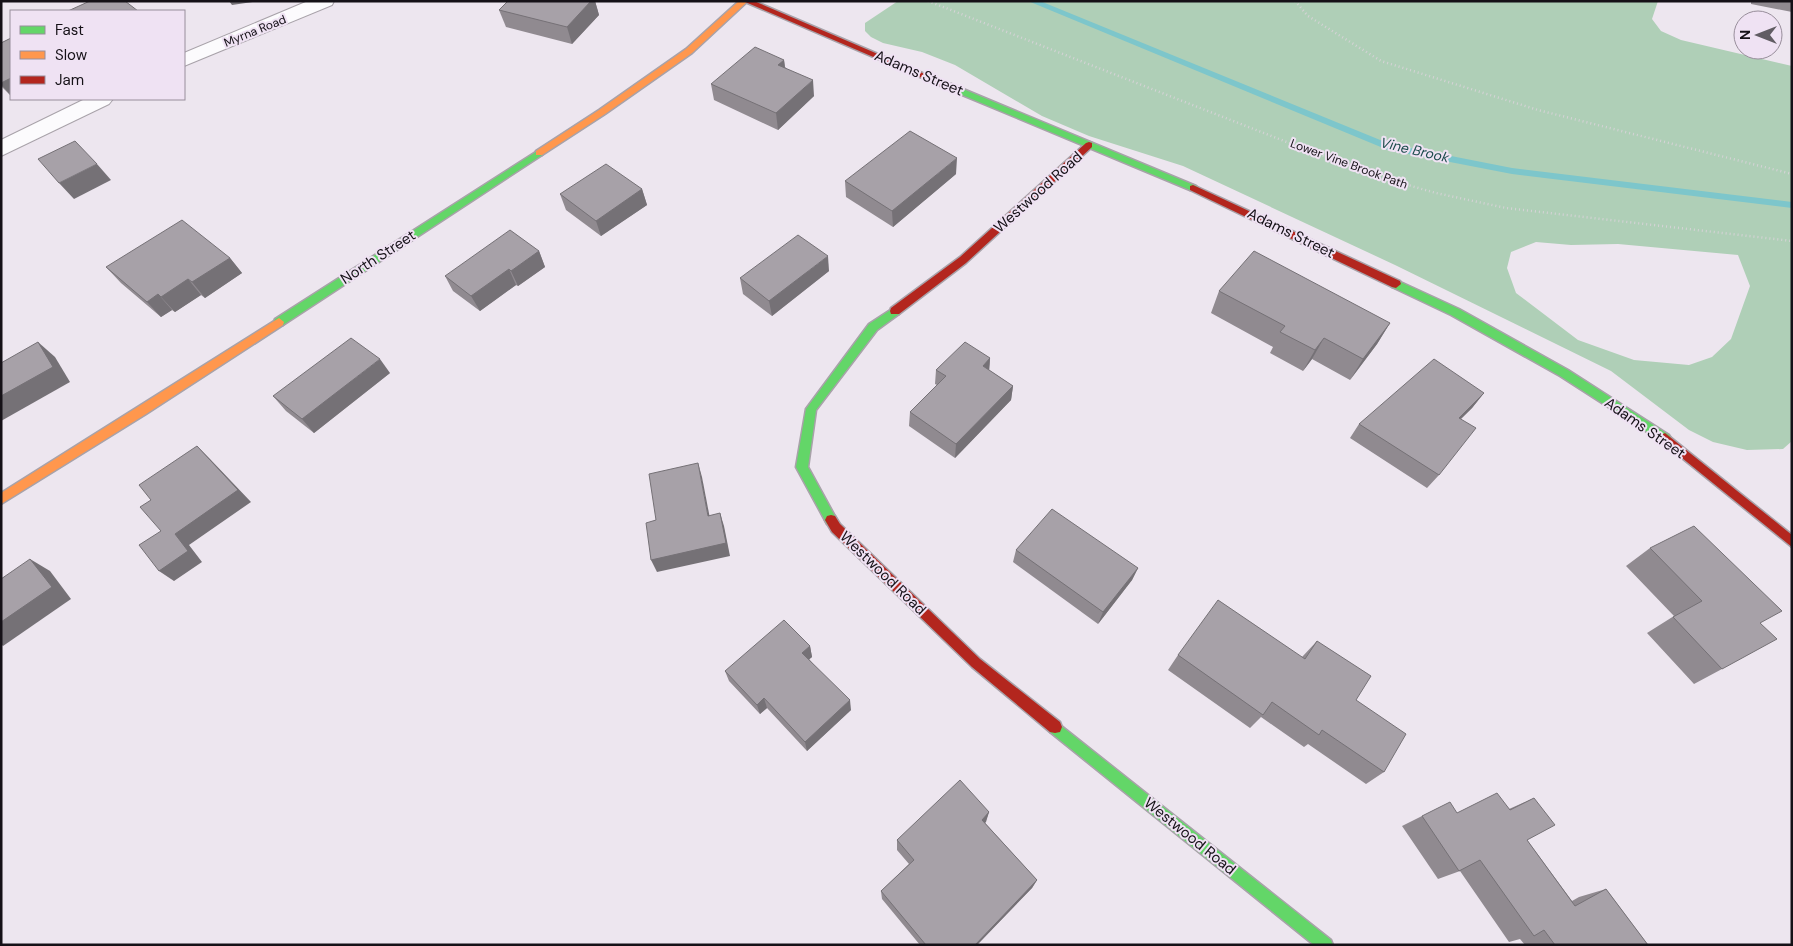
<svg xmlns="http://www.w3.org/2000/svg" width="1793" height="946" viewBox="0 0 1793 946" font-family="'DM Sans',sans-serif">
	<rect width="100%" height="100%" fill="#ede6ef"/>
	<path fill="#afcfb7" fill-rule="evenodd" d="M898,1h760l-6,18 9,12 20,9 111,26v375l-9,8 -36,1 -34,-8 -24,-12 -78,-59 -216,-106 -212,-99 -94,-30 -47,-20 -87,-51 -33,-13 -39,-9 -12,-6 -6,-6v-8zM1536,242l35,3 47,-1 120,11 12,31 -19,53 -19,18 -23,8 -55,-5 -56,-20 -62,-47 -9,-25 4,-16z"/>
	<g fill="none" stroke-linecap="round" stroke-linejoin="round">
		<path fill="#7dc6cb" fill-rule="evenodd" d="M1028,1h12l350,143 122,24 280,34v6l-280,-34 -124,-24z"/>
		<g stroke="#a8a2a9" stroke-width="2">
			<g id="street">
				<path d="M308,1h26l-2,4 -148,61v-13z"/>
				<path d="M85,99h28l-4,5 -108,52v-16z"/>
			</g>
		</g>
		<g stroke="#a8a2a9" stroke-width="3">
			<g id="fast">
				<path d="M951,84l245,102 2,2 -2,2h-6l-242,-101v-4z"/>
				<path d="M539,150l4,3 -1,2 -259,170h-8l-1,-3 1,-3z"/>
				<path d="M1396,280l63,29 109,61 101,65 2,3 -2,3h-8l-101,-65 -109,-61 -59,-28 -1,-3z"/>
				<path d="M895,307l5,4 -1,3 -22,16 -61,80 -8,57 29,53 -2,4 -4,1 -4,-1 -31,-57 10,-58 63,-85z"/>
				<path d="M1055,721l276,219 2,5h-19l-264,-213 -2,-5 2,-5z"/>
			</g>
		</g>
		<g stroke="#a8a2a9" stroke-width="3">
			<g id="slow">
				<path d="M739,1h9l-56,52 -87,61 -63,41h-6v-4l63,-41 87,-61z"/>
				<path d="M279,318l5,4 -1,3 -137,89 -145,90v-11z"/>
			</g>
		</g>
		<g stroke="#a8a2a9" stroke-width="3">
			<g id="jam">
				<path d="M743,1h11l201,86 -1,2h-6z"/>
				<path d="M1089,142l3,1v4l-126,116 -67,51h-8l-1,-3 1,-3 69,-51 126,-114z"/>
				<path d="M1193,185l207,96 1,3 -5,4 -4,-1 -202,-97v-4z"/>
				<path d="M1665,433l127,102v12l-131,-106 -2,-3 2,-3z"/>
				<path d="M831,515l4,1 5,8 140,135 80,63 2,5 -2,5 -5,1 -5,-1 -78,-65 -140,-135 -7,-12 2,-4z"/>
			</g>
		</g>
		<g stroke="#d5d3d6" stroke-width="2.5" stroke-dasharray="1 3" stroke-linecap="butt">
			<path d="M928,1l379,149 76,28 53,15 70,15 286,33"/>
			<path d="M1295,1l13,15 73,45 157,49 254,64"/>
		</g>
		<use href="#street" fill="#fcfbfd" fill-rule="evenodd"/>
		<use href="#fast" fill="#63d668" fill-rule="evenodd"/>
		<use href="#slow" fill="#ff974d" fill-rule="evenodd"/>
		<use href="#jam" fill="#b3261e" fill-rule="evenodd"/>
	</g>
	<g fill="#908a90">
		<path d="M508,1h87l4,14 -27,29 -66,-17 -7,-17z"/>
		<path d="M1751,1h41v11l-41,-8z"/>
		<path d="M11,38v58l-10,-10v-43z"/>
		<path d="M784,60l1,7 29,29 -36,34 -64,-30 -3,-16z"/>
		<path d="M956,174l-63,53 -47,-30 -1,-16z"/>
		<path d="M642,189l5,16 -46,31 -35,-26 -6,-16z"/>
		<path d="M539,251l6,16 -27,19 -2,-1 -36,26 -27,-20 -8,-15z"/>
		<path d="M230,258l12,15 -37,25 -4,-3 -26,17 -3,-2 -11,7 -40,-34 -15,-16z"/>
		<path d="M829,271l-57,45 -29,-22 -3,-16z"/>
		<path d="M1219,291l171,32 -13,21 -27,36 -38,-21 -9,12 -33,-18 3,-6 -62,-34z"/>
		<path d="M990,358l-1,12 24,16 -2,14 -56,58 -46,-32 1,-14 27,-27 -2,-1 1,-14z"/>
		<path d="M390,373l-76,60 -28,-22 -13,-15z"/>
		<path d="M1484,393l-12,15 -11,11 -22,56 -12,13 -77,-50 9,-14z"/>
		<path d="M1650,548l110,75 -38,46 -28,15 -47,-51 27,-17 -48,-50z"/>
		<path d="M1016,550l122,18 -6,12 -34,44 -85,-62z"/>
		<path d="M1317,641l39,59 28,72 -18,12 -58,-40 -4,3 -43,-30 -11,11 -82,-58 10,-15 124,2z"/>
		<path d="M810,646l2,11 -3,2 42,51 -44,41 -40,-43 -7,6 -31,-33 -4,-10z"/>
		<path d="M1534,798l-7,42 45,61 7,-4 27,-8 42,56h-123l-5,-6 -11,3 -49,-71 -22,8 -36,-53 20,-10 87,-7z"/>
		<path d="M989,812l-4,11 52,57 -5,8 -55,57h-57l-38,-46 -1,-8 28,-27 -12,-14v-10z"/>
	</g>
	<g fill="#757176">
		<path d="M229,1h30l-27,4z"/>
		<path d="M591,1h4l4,14 -27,29 -5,-17z"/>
		<path d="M784,60l2,16 -8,-11z"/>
		<path d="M11,78v18l-10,-12v-1z"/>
		<path d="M813,80l1,16 -36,34 -2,-17z"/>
		<path d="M957,158l-1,16 -63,53 -1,-16z"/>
		<path d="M97,164l14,16 -37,19 -15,-16z"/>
		<path d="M642,189l5,16 -46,31 -5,-15z"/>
		<path d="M539,251l6,16 -27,19 -7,-15z"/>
		<path d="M828,256l1,15 -57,45 -3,-15z"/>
		<path d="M230,258l12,15 -37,25 -13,-16z"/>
		<path d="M509,269l7,16 -36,26 -9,-15z"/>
		<path d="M188,279l13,16 -26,17 -14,-15z"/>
		<path d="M158,294l14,16 -11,7 -14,-15z"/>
		<path d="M1390,323l-13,21 -27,36 13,-21z"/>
		<path d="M1324,338l-12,21 -9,12 12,-21z"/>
		<path d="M38,342l17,15 15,25 -69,39v-25z"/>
		<path d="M990,358l-1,15 -6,-7z"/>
		<path d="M380,359l10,14 -76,60 -12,-14z"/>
		<path d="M1013,386l-2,14 -56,58 1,-14z"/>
		<path d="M1484,393l-12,15 -25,24 12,-14z"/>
		<path d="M197,446l13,13 41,43 -62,43 13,17 -28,19 -15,-10 16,-37z"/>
		<path d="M698,463l4,14 10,52 -4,-13z"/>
		<path d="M720,513l4,13 6,30 -73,16 -6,-12z"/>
		<path d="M30,559l20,12 21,28 -68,47 -2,-2v-22z"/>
		<path d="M1138,568l-6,12 -34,44 5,-12z"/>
		<path d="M810,646l2,11 -7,6 -3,-10z"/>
		<path d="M764,698l3,10 -7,6 -3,-9z"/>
		<path d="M850,700l1,10 -44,41 -2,-9z"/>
		<path d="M989,812l-3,10 -8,8 4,-10z"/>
		<path d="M1037,880l-5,8 -55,57h-2z"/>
	</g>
	<g fill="#a7a1a8" stroke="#757176">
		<path d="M90,1h35l13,10h-70z"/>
		<path d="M508,1h83l-24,26 -68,-17z"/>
		<path d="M11,38v40l-10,5v-40z"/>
		<path d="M755,47l29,13 -6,5 35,15 -37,33 -65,-29z"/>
		<path d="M910,131l47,27 -65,53 -47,-30z"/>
		<path d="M75,141l22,23 -38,19 -21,-24z"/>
		<path d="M606,164l36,25 -46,32 -36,-27z"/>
		<path d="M182,220l48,38 -38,24 -4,-3 -27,18 -3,-3 -11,8 -41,-35z"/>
		<path d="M510,230l29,21 -28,20 -2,-2 -38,27 -26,-20z"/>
		<path d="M798,235l30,21 -59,45 -29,-23z"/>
		<path d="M1254,251l136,72 -27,36 -39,-21 -9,12 -35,-18 5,-6 -66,-35z"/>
		<path d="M351,338l29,21 -78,60 -29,-23z"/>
		<path d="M38,342l15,25 -52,29v-33z"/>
		<path d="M965,342l25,16 -7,8 30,20 -57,58 -46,-32 36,-36 -10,-6z"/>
		<path d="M1434,359l50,34 -25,25 17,10 -37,47 -80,-51z"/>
		<path d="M197,446l41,44 -63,44 13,17 -29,20 -20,-26 22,-14 -21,-24 11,-7 -12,-15z"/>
		<path d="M698,463l10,53 12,-3 6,30 -75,17 -5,-37 10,-3 -7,-46z"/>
		<path d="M1052,509l86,59 -35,44 -87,-62z"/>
		<path d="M1694,526l88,85 -22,12 17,16 -55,30 -49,-52 29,-16 -52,-53z"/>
		<path d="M30,559l22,28 -51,35v-43z"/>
		<path d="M1218,600l87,59 12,-18 54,35 -15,24 50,34 -22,38 -62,-42 -3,5 -47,-33 -9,13 -85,-60z"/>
		<path d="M784,620l26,26 -8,7 48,47 -45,42 -41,-44 -7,7 -32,-34z"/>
		<path d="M960,780l29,32 -7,8 55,60 -62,65h-49l-45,-54 33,-31 -17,-20z"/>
		<path d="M1497,793l13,17 24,-12 21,27 -28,15 48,66 31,-17 42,56h-93l-11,-15 -10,6 -54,-76 -21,11 -37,-55 28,-14 7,11z"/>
	</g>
	<g text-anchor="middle" stroke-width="4" stroke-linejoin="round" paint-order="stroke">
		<g font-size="12" fill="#151117" stroke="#efe2f3">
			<text transform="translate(255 31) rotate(-22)" y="4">Myrna Road</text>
			<text transform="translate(1349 164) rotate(20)" y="4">Lower Vine Brook Path</text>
		</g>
		<g font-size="14" font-style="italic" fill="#1b4b4c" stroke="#efe2f3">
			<text transform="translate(1415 150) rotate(13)" y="5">Vine Brook</text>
		</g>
		<g font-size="15" fill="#151117" stroke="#efe2f3">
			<text transform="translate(919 73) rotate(23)" y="5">Adams Street</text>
			<text transform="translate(1038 192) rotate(-42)" y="5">Westwood Road</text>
			<text transform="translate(1291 233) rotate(26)" y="5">Adams Street</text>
			<text transform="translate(378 257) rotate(-33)" y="5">North Street</text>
			<text transform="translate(1645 428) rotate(35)" y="5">Adams Street</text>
			<text transform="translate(883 573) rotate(44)" y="5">Westwood Road</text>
			<text transform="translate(1190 836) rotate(39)" y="5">Westwood Road</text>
		</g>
	</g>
	<rect width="1793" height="946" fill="none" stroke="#151117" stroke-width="5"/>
	<rect x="10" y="10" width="175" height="90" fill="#efe2f3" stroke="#988e9b"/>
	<rect x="20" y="26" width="25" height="8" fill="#63d668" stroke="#988e9b"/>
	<text x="55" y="35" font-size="15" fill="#151117">Fast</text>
	<rect x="20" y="51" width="25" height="8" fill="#ff974d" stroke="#988e9b"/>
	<text x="55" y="60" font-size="15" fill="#151117">Slow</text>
	<rect x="20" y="76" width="25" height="8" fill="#b3261e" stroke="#988e9b"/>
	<text x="55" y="85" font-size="15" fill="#151117">Jam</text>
	<g transform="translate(1758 35) rotate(270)"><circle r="24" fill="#efe2f3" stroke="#988e9b"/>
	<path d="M0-4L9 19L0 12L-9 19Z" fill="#615c63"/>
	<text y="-8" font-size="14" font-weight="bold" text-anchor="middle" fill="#151117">N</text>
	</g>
</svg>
